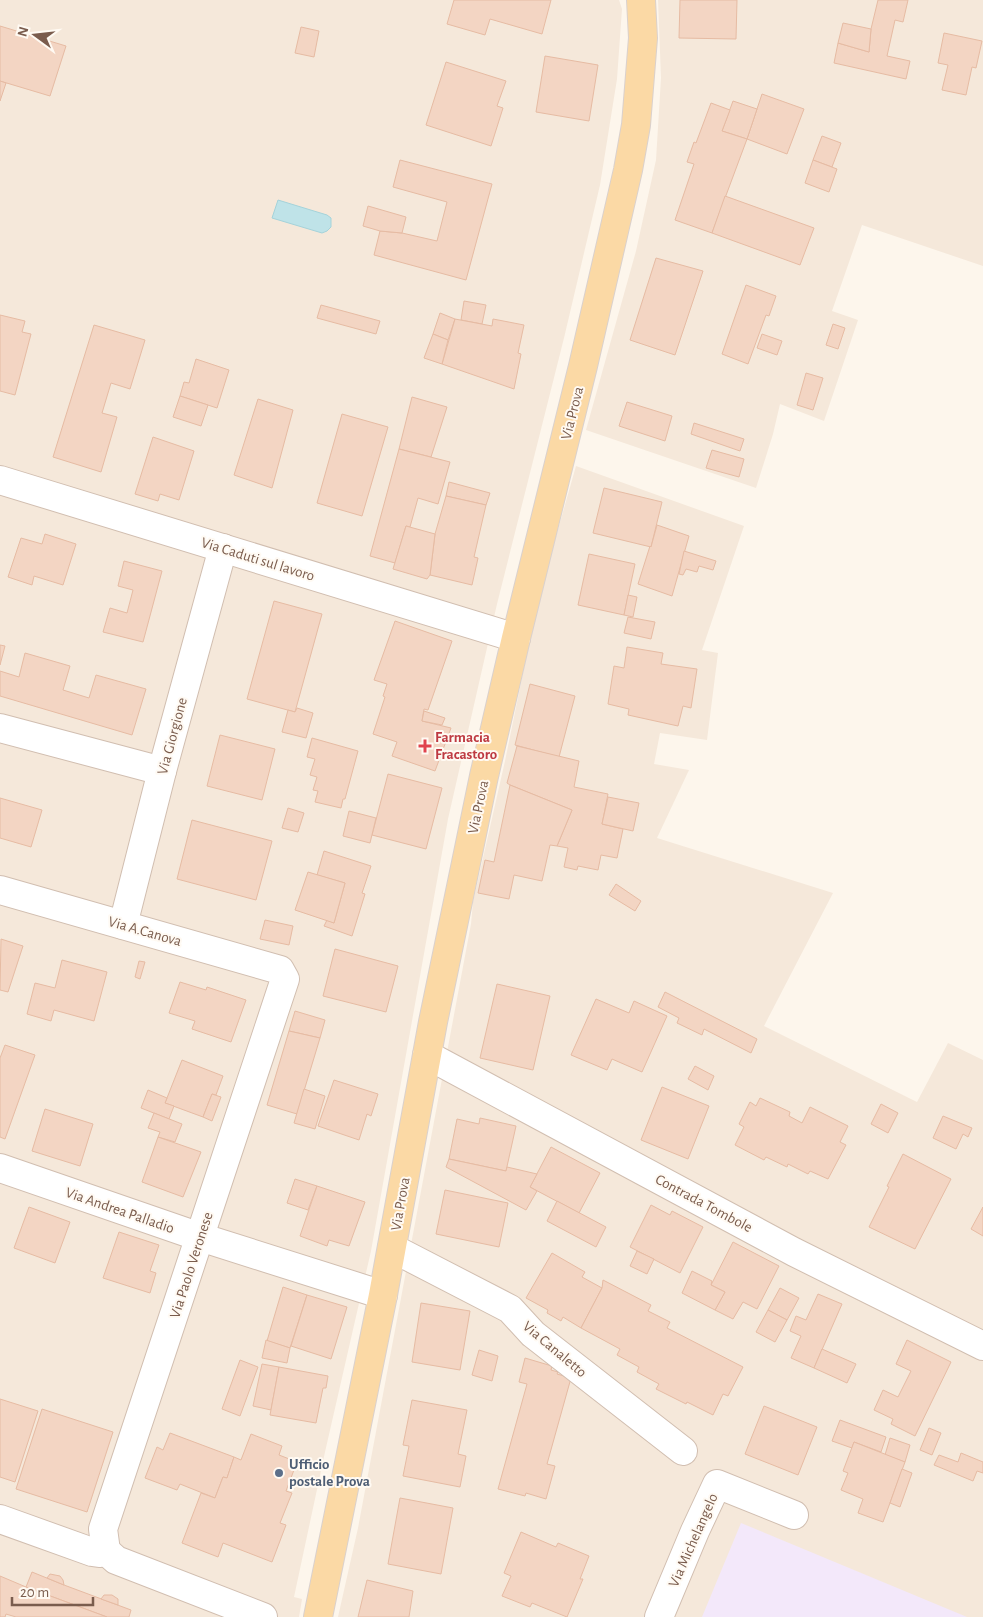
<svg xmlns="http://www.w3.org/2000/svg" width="983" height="1617" viewBox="0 0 983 1617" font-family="'Alegreya Sans',sans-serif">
	<rect width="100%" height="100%" fill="#fdf6ec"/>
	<g fill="#f5e8da">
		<path d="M0,0h619l3,9 -5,70 -17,106 -36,153 -67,266 -49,215 -77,432 -46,201 -31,145 8,2 -3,18h-299z"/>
		<path d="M658,0h325v266l-121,-41 -30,86 26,9 -34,101 -44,-17 -7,30 -17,54 -170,-58 50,-179 20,-91 5,-82z"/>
		<path d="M576,466l168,60 -42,124 16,3 -11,87 -47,-7 -6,31 35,6 -32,68 176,55 -69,133 153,76 31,-59 35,17v557h-645l20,-89 113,-604 2,-22 32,-141 33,-161z"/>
	</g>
	<path fill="#f3e8fa" d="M741,1523l226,94h-265z"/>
	<path fill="#bfe3e8" stroke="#a5d3da" d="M278,200l49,15 4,3v9l-4,4 -5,2 -50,-15z"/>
	<g fill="#f3d5c3" stroke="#e6bba3">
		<path d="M454,0h97l-9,34 -52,-15 -5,16 -38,-11z"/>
		<path d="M680,0h57l-1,39 -57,-1z"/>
		<path d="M878,0h30l-5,22 -8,-2 -8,36 23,5 -4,18 -72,-16 4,-20 31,9 2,-23z"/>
		<path d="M843,23l28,6 -2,23 -31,-9z"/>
		<path d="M0,26l66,20 -16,50 -50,-15z"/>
		<path d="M301,27l18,4 -5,26 -19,-4z"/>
		<path d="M944,33l38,8 -6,27 -4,-1 -6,28 -24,-5 6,-25 -10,-2z"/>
		<path d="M545,56l53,9 -9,56 -53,-9z"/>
		<path d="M446,62l60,19 -9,25 6,2 -12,38 -65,-21z"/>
		<path d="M0,81l6,2 -6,18z"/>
		<path d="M762,94l42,15 -17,45 -40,-15z"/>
		<path d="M733,101l24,8 -10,30 -25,-8z"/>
		<path d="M711,103l19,7 -8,21 25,8 -35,94 -37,-13 19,-56 -7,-2 7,-20 2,1z"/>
		<path d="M822,136l19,7 -9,24 -19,-7z"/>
		<path d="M400,160l92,24 -26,96 -92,-25 6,-24 22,2 35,8 10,-39 -54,-15z"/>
		<path d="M813,160l24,9 -8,23 -24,-9z"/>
		<path d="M725,196l89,32 -14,37 -88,-32z"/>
		<path d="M368,206l38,11 -4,16 -22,-2 -17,-5z"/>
		<path d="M656,258l47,13 -28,84 -45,-15z"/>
		<path d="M746,285l30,11 -7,20 -3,-1 -18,49 -26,-10z"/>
		<path d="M464,301l22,4 -4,19 -21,-4z"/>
		<path d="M321,305l59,16 -4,13 -59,-16z"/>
		<path d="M440,313l15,6 -7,21 -15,-6z"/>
		<path d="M0,315l25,6 -3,11 9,2 -16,61 -15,-4z"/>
		<path d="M455,319l37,7 1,-7 31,6 -6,28 3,1 -7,35 -72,-25z"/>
		<path d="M833,324l12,4 -7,21 -12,-4z"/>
		<path d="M94,325l51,15 -15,49 -19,-6 -9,30 15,4 -16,55 -48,-15z"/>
		<path d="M433,334l15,6 -6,24 -18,-6z"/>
		<path d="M762,334l20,7 -5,14 -20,-7z"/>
		<path d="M196,359l33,11 -12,38 -37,-12 4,-14 5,1z"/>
		<path d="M806,373l17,5 -10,32 -16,-5z"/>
		<path d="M180,396l28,9 -7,21 -28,-9z"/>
		<path d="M412,397l35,10 -16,50 -32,-8z"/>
		<path d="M258,399l35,11 -21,78 -38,-13z"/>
		<path d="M627,402l45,14 -7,25 -46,-15z"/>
		<path d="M342,414l46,13 -26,89 -45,-13z"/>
		<path d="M694,423l50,16 -4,12 -49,-17z"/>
		<path d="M153,437l41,14 -15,49 -19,-6 -2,7 -23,-7z"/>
		<path d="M399,449l51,13 -12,42 -20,-6 -8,29 -4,-1 -11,37 -25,-7z"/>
		<path d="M712,450l32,9 -5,18 -33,-9z"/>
		<path d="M449,482l41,11 -4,12 -40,-9z"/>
		<path d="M604,488l58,14 -11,45 -58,-14z"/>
		<path d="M446,496l40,9 -12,52 4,1 -6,27 -42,-10 5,-41z"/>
		<path d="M657,525l32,11 -17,60 -34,-12 12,-38 1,1z"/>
		<path d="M406,526l29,8 -5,41 -3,4 -34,-10z"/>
		<path d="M45,534l31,10 -13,41 -29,-9 -2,9 -24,-8 13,-39 21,6z"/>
		<path d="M684,551l32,10 -3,9 -14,-4 -2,6 -11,-3 -3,6 -4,-1z"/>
		<path d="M589,554l46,10 -11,51 -46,-10z"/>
		<path d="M124,561l38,10 -19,71 -40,-10 7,-24 17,5 6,-23 -15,-4z"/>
		<path d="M628,595l9,2 -4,20 -9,-2z"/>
		<path d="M274,601l48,13 -27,98 -48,-13z"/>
		<path d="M628,617l27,5 -4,17 -27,-6z"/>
		<path d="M395,621l57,20 -24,69 -4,-1 -2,12 29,7 -16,43 -43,-15 5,-14 -24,-8 12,-37 -2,-1 4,-12 -13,-4z"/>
		<path d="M0,645l5,1 -5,19z"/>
		<path d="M627,647l36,6 -2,11 36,5 -6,39 -8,-2 -5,20 -50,-11 1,-6 -21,-5 6,-38 10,2z"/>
		<path d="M25,653l45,13 -7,24 26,8 7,-23 50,14 -14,46 -132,-39v-25l19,6z"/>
		<path d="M530,684l45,12 -16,61 -44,-12z"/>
		<path d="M297,708l16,5 -7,25 -24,-6 6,-22 7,2z"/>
		<path d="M424,711l21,7 -3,7 -20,-4z"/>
		<path d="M220,735l55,14 -13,51 -55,-14z"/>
		<path d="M312,738l46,13 -13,48h-2l-2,9 -26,-6 3,-11 -5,-1 4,-13 -7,-2 5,-16 -8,-2z"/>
		<path d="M517,746l62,15 -5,26 34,7 -6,30 21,5 -6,29 -16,-3 -3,15 -20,-4 -1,4 -13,-3 4,-19 -11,-2 15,-36 -62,-25 -3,-2z"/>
		<path d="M388,774l54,14 -16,61 -54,-14z"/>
		<path d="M510,785l62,25 -15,36 -7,-1 -8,36 -28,-6 -5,24 -31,-6 7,-33 9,2z"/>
		<path d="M608,797l31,6 -6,28 -31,-7z"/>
		<path d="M0,798l42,12 -11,37 -31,-9z"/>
		<path d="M288,808l16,5 -6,19 -16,-4z"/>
		<path d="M349,811l27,7 -6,25 -27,-7z"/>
		<path d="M192,820l80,21 -16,59 -79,-21z"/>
		<path d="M324,851l47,15 -9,27 3,1 -13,42 -28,-10 3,-6 7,3 11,-40 -28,-8z"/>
		<path d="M308,872l37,11 -11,40 -39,-13z"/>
		<path d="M616,884l25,17 -6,10 -26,-16z"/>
		<path d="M265,920l28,6 -4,19 -29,-6z"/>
		<path d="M1,939l22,7 -15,46 -8,-2z"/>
		<path d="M335,949l63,17 -12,46 -63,-16z"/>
		<path d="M62,960l45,12 -13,49 -40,-11 -3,11 -24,-7 8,-31 20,5z"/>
		<path d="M139,961l6,1 -5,17 -5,-2z"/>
		<path d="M180,982l26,8 1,-3 39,13 -15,42 -39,-13 3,-8 -26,-8z"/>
		<path d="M497,984l53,12 -17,74 -53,-12z"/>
		<path d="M665,992l92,47 -6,14 -47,-24 -2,6 -25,-12 2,-5 -21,-11z"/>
		<path d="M596,999l33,14 5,-12 33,15 -25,56 -30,-13 -5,11 -36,-15z"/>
		<path d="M295,1011l30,9 -5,18 -31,-7z"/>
		<path d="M289,1031l31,7 -23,76 -30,-9z"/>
		<path d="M5,1045l30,10 -30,84 -5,-2v-79z"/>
		<path d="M182,1060l41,16 -7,19 -4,-1 -9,23 -38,-14z"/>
		<path d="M695,1066l19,10 -6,14 -20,-11z"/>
		<path d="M334,1080l44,14 -7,22 -4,-2 -8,26 -41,-14z"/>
		<path d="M662,1087l47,19 -21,53 -47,-19z"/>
		<path d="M304,1089l21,7 -10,33 -21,-6z"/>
		<path d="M148,1090l19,8 -2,5 9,3 -5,13 -28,-11z"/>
		<path d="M212,1094l9,3 -9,24 -9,-4z"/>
		<path d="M760,1098l30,14 -1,4 13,7 8,-16 38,19 -8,16 6,3 -18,34 -18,-8 -2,3 -20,-10 -1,3 -21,-10 -2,3 -29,-15 9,-18 -5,-3 11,-22 6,4z"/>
		<path d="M881,1104l17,9 -10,20 -17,-9z"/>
		<path d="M45,1109l48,15 -13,42 -48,-15z"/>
		<path d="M154,1113l28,11 -7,18 -17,-5 2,-5 -12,-4z"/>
		<path d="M943,1116l29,12 -4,9 -5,-3 -7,15 -23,-11z"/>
		<path d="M480,1118l36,8 -10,45 -57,-12 8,-40 22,5z"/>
		<path d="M158,1137l43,15 -18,45 -41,-15z"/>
		<path d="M551,1147l49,26 -21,40 -49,-26z"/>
		<path d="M903,1154l48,25 -36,70 -46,-22 20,-40 -2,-1z"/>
		<path d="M449,1159l57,12 1,-4 30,7 -7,13 7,4 -11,19 -80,-43z"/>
		<path d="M295,1179l22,7 -9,24 -21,-7z"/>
		<path d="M317,1186l48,16 -16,44 -20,-6 -2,6 -27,-10z"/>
		<path d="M445,1190l63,13 -9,44 -63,-13z"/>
		<path d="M557,1201l49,26 -10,20 -49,-26z"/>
		<path d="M651,1205l19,10 2,-4 31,16 -23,46 -50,-26z"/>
		<path d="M29,1207l41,15 -15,41 -41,-15z"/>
		<path d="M983,1207v29l-12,-7z"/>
		<path d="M119,1232l40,13 -9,26 6,2 -6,20 -47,-15z"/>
		<path d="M733,1242l46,24 -22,43 -14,-7 -10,17 -18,-9 10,-18 -14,-7z"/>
		<path d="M637,1251l17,8 -7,15 -17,-8z"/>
		<path d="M552,1253l33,19 -3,5 20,11 -21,40 -18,-11 -2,4 -14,-8 1,-3 -22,-12z"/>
		<path d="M692,1271l20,10 -1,4 14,7 -10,18 -33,-17z"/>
		<path d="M603,1280l48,25 -3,6 22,11 -3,6 76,39 -15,29 -5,-2 -10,21 -26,-13 -1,2 -30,-15 3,-5 -22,-12 2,-5 -22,-12 3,-6 -39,-21 21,-40z"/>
		<path d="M283,1287l24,8 -17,53 -23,-7z"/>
		<path d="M780,1288l19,10 -12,22 -19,-10z"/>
		<path d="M818,1294l24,10 -28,64 -23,-10 10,-22 -11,-5 6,-15 10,4z"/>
		<path d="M307,1295l40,12 -16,52 -40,-13z"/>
		<path d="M421,1303l49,8 -10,59 -48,-8z"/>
		<path d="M768,1310l19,10 -12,22 -19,-10z"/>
		<path d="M266,1340l24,8 -3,15 -25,-5z"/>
		<path d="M907,1340l44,22 -36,74 -24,-12 2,-5 -19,-9 9,-20 15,7 13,-26 -15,-7z"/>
		<path d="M822,1349l34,15 -9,19 -33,-15z"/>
		<path d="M479,1350l19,6 -6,25 -20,-6z"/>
		<path d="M525,1358l27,8 -1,4 7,2 -1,2 14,4 -24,86 8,2 -9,33 -20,-6 -1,3 -27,-7 29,-105 -8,-2z"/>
		<path d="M240,1360l18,7 -18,49 -18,-7z"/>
		<path d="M262,1364l17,3 -8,43 -18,-4z"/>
		<path d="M279,1367l49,9 -2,12h-3l-7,35 -46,-8z"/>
		<path d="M0,1399l38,12 -23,71 -15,-5z"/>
		<path d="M412,1400l55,10 -9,44 8,2 -6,31 -57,-11 6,-30 -6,-1z"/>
		<path d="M764,1406l53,21 -19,48 -53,-21z"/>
		<path d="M42,1409l71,23 -26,80 -71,-23z"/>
		<path d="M840,1420l46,17 -5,15 -27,-10 -2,6 -20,-7z"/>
		<path d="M929,1428l12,5 -9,22 -12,-5z"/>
		<path d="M170,1433l64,24 -7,21 -4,-1 -8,21 -35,-14 -3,6 -32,-12 12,-31 6,3z"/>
		<path d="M251,1434l31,12 -3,9 18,7 -11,29 6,2 -12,30 6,2 -14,37 -49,-19 -5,14 -36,-14 19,-50 14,5 8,-21 4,1 7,-21 7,3z"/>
		<path d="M890,1438l20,7 -5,17 -20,-7z"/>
		<path d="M854,1442l51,20 -22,60 -25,-9 5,-14 -22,-9 7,-17 -5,-2z"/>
		<path d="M961,1453l22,9v11l-6,-2 -4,10 -39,-16 5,-10 19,7z"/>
		<path d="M902,1469l10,4 -12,34 -10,-4z"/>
		<path d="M400,1498l53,10 -12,66 -53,-10z"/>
		<path d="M521,1532l35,15 2,-4 31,13 -9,23h3l-16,38 -35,-14 -2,4 -28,-11 9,-20 -7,-3z"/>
		<path d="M32,1572l32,13 67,25 -2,7h-22l-81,-30z"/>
		<path d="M50,1574l10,2 3,4 1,5 -17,-7z"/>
		<path d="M0,1576l26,11 81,30h-91l-10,-3 -1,3h-5z"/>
		<path d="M367,1580l46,11 -4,26h-51z"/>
		<path d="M104,1595h8l6,4v6l-17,-6z"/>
	</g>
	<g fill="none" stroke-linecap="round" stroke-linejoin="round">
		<g stroke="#d1beb0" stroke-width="30">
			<g id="minor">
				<path d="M0,480l516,158"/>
				<path d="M0,728l162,43"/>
				<path d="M0,890l280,80 5,9 -182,550 3,22"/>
				<path d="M123,925l39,-154 61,-223"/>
				<path d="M427,1055l367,197 189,94"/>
				<path d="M0,1168l200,69 183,58"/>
				<path d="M392,1248l118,61 23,25 150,117"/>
				<path d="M0,1519l92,33 7,1 7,-2"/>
				<path d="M106,1551l10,9 147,57"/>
				<path d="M659,1617l36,-86 22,-47 77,31"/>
			</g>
		</g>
		<g stroke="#dad1cd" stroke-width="30">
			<path id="major" d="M318,1617l65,-322 50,-273 51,-246 32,-138 67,-272 45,-196 8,-45 7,-87 -2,-38"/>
		</g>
		<use href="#minor" stroke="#fff" stroke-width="28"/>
		<use href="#major" stroke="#fbd9a5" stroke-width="28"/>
	</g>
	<path fill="#e0444e" stroke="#fffaf3" stroke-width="2" d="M422.5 738.5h5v5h5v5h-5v5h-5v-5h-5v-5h5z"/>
	<circle fill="#5c6f8a" stroke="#fffaf3" stroke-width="2" cx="279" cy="1473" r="5"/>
	<g text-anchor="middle" stroke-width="4" stroke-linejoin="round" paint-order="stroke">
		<g font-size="15" fill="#7a5c4d" stroke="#fffaf3">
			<text transform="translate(572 413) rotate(-76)" y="5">Via Prova</text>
			<text transform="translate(258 559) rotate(17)" y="5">Via Caduti sul lavoro</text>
			<text transform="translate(172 736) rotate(-75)" y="5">Via Giorgione</text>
			<text transform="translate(478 807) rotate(-78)" y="5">Via Prova</text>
			<text transform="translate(145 931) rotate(16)" y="5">Via A.Canova</text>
			<text transform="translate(704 1203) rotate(28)" y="5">Contrada Tombole</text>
			<text transform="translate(400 1204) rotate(-80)" y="5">Via Prova</text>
			<text transform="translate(120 1210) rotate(19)" y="5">Via Andrea Palladio</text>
			<text transform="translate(191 1265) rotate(-72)" y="5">Via Paolo Veronese</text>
			<text transform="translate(555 1349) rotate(40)" y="5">Via Canaletto</text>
			<text transform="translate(693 1540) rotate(-66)" y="5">Via Michelangelo</text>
		</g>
		<g font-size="15" font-weight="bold" fill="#be3a42" stroke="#fffaf3" text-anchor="start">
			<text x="435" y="742">Farmacia<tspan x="435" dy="17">Fracastoro</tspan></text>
		</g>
		<g font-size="15" font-weight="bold" fill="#4e5e75" stroke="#fffaf3" text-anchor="start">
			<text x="289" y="1469">Ufficio<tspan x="289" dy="17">postale Prova</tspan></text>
		</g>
	</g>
	<g transform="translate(35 35) rotate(285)" stroke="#fffaf3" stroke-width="4" paint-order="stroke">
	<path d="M0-4L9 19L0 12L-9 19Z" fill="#7a5c4d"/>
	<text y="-8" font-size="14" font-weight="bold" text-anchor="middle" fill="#7a5c4d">N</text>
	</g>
	<path d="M12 1597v8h81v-8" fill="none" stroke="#7a5c4d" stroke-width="2.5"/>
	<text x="20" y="1597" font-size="15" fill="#7a5c4d" stroke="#fffaf3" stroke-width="4" paint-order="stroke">20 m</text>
</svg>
